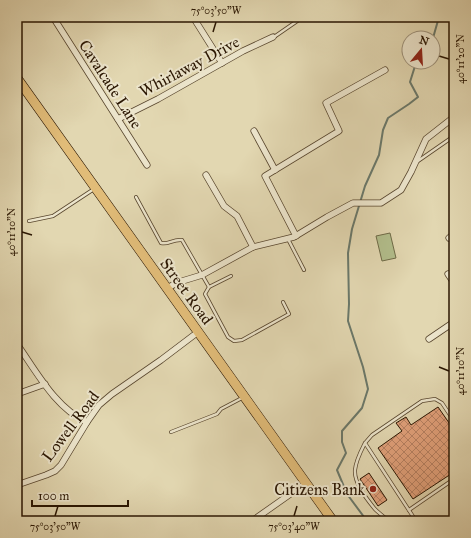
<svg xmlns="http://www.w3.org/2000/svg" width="471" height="538" viewBox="0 0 471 538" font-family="'IM FELL Great Primer',serif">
	<defs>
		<pattern id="building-cross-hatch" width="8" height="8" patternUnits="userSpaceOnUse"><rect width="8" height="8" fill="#e1a07a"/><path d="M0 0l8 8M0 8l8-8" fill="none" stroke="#b78162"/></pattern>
	</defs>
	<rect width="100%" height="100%" fill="#e2d7b1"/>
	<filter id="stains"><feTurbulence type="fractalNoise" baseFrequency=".005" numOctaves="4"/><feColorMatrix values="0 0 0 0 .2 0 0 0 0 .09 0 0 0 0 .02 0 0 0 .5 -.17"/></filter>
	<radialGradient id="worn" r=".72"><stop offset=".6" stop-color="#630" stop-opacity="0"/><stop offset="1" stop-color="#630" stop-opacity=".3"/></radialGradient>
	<path fill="#b2be8c" stroke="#6e6a47" d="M390,233l6,25 -14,3 -6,-25z"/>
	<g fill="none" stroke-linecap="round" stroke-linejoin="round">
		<g stroke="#6a786a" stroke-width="2">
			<path d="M433,38l6,-21"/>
			<path d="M367,521l-20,-27 -10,-24 9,-17 -4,-11v-11l20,-23 6,-19 -5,-22 -15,-46 1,-17 -1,-51 4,-24 13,-43 14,-31 4,-25 5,-12 21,-14 9,-7 -8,-15 5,-16 3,-4"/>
		</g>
	</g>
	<g fill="url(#building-cross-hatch)" stroke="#2a1602">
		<path d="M438,407l16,23v42l-41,27 -35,-51 24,-17 -6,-8 10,-6 5,8z"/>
		<path d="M369,473l18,27 -9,6 -18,-27z"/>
	</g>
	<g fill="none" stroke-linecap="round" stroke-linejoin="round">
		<g stroke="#58462e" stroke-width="4">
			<g id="service">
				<path d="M274,37l29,-20"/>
				<path d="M418,161l36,-25"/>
				<path d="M136,197l25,46c8,2 11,-4 21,-3l27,47 -4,7 23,43 6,4 8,-1 47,-26 -6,-12"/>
				<path d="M29,221l24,-5 41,-27"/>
				<path d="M288,239l16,31"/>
				<path d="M209,287l22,-11"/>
				<path d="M171,432l46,-18 4,-5 21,-11"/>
				<path d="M365,443c-4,8 -9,17 -10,27 -1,13 11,28 19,38 4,5 10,8 14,13"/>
				<path d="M409,510l45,-31"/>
				<path d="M416,521l-51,-78 7,-8 50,-34 13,-2 7,4 12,18"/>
			</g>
		</g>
		<g stroke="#58462e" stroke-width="7">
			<g id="minor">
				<path d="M53,17l94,148"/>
				<path d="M193,17l29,46"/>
				<path d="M118,119l40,-20 85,-48 30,-14"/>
				<path d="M254,131l21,39"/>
				<path d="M206,175l18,31 13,10 16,31"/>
				<path d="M296,236l-31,-60 74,-45 -13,-28 59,-33"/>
				<path d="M449,238l5,-4"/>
				<path d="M448,274l6,9"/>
				<path d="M167,288l12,-6 23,-7 51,-28 41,-10 33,-20 26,-14h28l20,-13 10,-18 15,-33 28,-22"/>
				<path d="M429,339l25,-17"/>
				<path d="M17,344c19,27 39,65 70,78"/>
				<path d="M17,394l28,-10"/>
				<path d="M17,485l29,-10 9,-4 6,-6 26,-43 12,-17 13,-11 49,-34 37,-28"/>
				<path d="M252,521l54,-38"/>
			</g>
		</g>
		<g stroke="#2a1602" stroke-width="10">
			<path id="primary" d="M17,78l316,443"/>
		</g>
		<use href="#service" stroke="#ece5cc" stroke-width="2.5"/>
		<use href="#minor" stroke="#ece5cc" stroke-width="5.5"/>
		<use href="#primary" stroke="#e1bc78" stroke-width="9"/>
	</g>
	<path fill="none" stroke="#2a1602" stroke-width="1.5" d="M213,32l3,-10M439,56l10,3M22,232l10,3M439,367l10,4M55,516l3,-10M294,516l3,-10"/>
	<circle fill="#8f2418" stroke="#ece5cc" stroke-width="1.5" cx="373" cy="489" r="4"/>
	<g text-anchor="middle" stroke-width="4" stroke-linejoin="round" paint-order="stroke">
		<g font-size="16" fill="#2a1602" stroke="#ece5cc">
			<text transform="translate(189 66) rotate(-28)" y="6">Whirlaway Drive</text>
			<text transform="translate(111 84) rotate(57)" y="6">Cavalcade Lane</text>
			<text transform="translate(187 291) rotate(54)" y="6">Street Road</text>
			<text transform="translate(70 426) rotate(-53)" y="6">Lowell Road</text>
		</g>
		<g font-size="16" fill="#2a1602" stroke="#ece5cc" text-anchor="end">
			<text x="365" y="495">Citizens Bank</text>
		</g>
	</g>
	<rect width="471" height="538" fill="none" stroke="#e2d7b1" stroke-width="44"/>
	<g transform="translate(421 50) rotate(18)"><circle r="19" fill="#ece5cc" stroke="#9e927b"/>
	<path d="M0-3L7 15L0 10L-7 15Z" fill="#8f2418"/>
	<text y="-6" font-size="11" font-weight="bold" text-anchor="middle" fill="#2a1602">N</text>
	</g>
	<path d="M32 500v6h96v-6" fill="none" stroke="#2a1602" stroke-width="2"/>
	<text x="38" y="500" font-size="12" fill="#2a1602" stroke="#ece5cc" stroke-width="3" paint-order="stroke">100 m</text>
	<rect x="22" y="22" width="427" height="494" fill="none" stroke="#2a1602" stroke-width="1.5"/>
	<g font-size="10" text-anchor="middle" fill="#2a1602">
		<text x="216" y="14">75°03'50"W</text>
		<text transform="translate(460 59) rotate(-90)" y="4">40°11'20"N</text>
		<text transform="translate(11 232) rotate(-90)" y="4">40°11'10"N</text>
		<text transform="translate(460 371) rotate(-90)" y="4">40°11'10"N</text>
		<text x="55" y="530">75°03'50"W</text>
		<text x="294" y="530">75°03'40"W</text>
	</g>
	<rect width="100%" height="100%" filter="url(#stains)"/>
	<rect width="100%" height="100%" fill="url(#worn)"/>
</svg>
